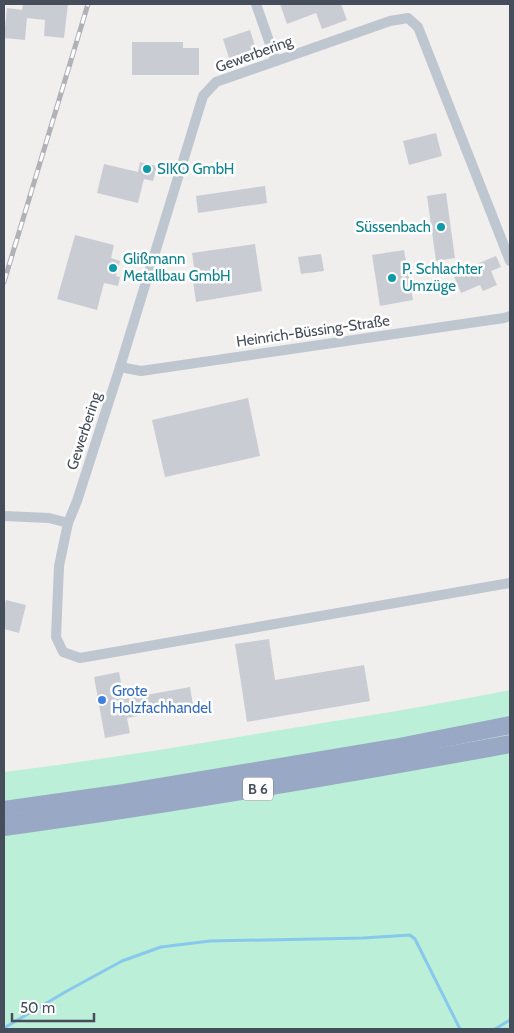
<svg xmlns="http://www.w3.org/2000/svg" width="514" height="1033" viewBox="0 0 514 1033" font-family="Cabin,sans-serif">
	<rect width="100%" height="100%" fill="#f1eeee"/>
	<path fill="#bbefd7" d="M510,690v339h-506v-257c90,-11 180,-26 270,-41 79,-13 158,-25 236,-41z"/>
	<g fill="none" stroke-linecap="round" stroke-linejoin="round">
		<g stroke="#88c8ec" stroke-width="3">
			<path d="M4,1028l63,-37 55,-30 39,-14 49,-6 153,-3 47,-3 5,4 45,90"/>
			<path d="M495,1029l15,-9"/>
		</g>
	</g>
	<g fill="#caccd4">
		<path d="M23,4h45l-4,34 -20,-2 1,-16 -18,-2 -2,22 -21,-2 3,-30 15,2z"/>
		<path d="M280,4h61l6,16 -25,9 -6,-16 -29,11z"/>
		<path d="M250,30l6,19 -27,9 -6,-19z"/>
		<path d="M132,42h51v6h16v27h-67z"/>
		<path d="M436,133l6,23 -33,9 -6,-24z"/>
		<path d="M140,162l17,4 -4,15 -9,-2 -6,24 -41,-10 7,-29 34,8z"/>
		<path d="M265,186l2,17 -69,10 -2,-17z"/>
		<path d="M446,193l9,65 -19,3 -9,-65z"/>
		<path d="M75,235l39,10 -3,13 9,3 -4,15 4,1 -2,9 -14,-3 -7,27 -40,-11z"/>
		<path d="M255,244l7,47 -66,11 -3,-21 3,-1 -4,-27z"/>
		<path d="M404,250l9,50 -33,6 -8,-51z"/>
		<path d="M321,254l3,17 -23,3 -3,-17z"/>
		<path d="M496,256l5,11 -10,4 6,14 -14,6 -3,-6 -19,8 -8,-19z"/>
		<path d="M248,398l12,58 -95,21 -13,-57z"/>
		<path d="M6,600l20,5 -7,28 -15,-4v-19z"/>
		<path d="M269,639l6,41 89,-15 6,36 -123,21 -12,-78z"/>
		<path d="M119,672l5,27 66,-12 3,18 -66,13 3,15 -25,5 -11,-61z"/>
	</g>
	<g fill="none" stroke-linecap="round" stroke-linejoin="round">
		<g stroke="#bec6d0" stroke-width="10">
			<path d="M256,4l20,57"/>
			<path d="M510,261l-92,-234 -10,-9 -18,3 -174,61 -13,14 -83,271 -43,134 -9,22 -9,43 -3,71 7,15 17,6 430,-75"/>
			<path d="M120,367l21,4 363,-53 6,-2"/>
			<path d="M4,516l45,2 19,5"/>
		</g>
		<g stroke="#99a8c5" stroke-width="18">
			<path d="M4,810l120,-17 270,-45 116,-23"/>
			<path d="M4,827c169,-23 338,-52 506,-83"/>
		</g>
		<g stroke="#b0b2b8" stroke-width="5">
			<path id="rail" d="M4,282l84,-278"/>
		</g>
		<use href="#rail" stroke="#fff" stroke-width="3" stroke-dasharray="9" stroke-linecap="butt"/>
	</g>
	<g fill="#0f9aa8" stroke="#fff" stroke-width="2">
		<circle cx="147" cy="169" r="5"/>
		<circle cx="441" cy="227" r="5"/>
		<circle cx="113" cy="268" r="5"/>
		<circle cx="392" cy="278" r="5"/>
	</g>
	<circle fill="#3f7fe0" stroke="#fff" stroke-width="2" cx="102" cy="700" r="5"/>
	<g text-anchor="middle" stroke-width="5" stroke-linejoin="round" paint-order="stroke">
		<rect fill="#fff" stroke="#7e838c" stroke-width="1" x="243" y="777.5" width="30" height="23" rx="4"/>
		<g font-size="14" font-weight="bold" fill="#464e5b">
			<text x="258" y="794">B 6</text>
		</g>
		<g font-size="15" fill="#464e5b" stroke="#fff">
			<text transform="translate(254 54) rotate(-20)" y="5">Gewerbering</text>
			<text transform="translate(313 331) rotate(-8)" y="5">Heinrich-Büssing-Straße</text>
			<text transform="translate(84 431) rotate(-72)" y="5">Gewerbering</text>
		</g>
		<g font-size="15" fill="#0d838f" stroke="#fff" text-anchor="start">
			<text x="157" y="174">SIKO GmbH</text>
			<text x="431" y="232" text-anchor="end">Süssenbach</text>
			<text x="123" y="264">Glißmann<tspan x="123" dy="17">Metallbau GmbH</tspan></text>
			<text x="402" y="274">P. Schlachter<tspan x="402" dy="17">Umzüge</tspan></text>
		</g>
		<g font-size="15" fill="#366cbe" stroke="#fff" text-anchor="start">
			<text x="112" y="696">Grote<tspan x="112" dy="17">Holzfachhandel</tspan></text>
		</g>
	</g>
	<rect width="514" height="1033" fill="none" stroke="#464e5b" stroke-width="10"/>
	<path d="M12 1013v8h82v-8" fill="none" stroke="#464e5b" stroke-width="2.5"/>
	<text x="20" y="1013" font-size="15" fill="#464e5b" stroke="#ffffff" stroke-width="4" paint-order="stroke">50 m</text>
</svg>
